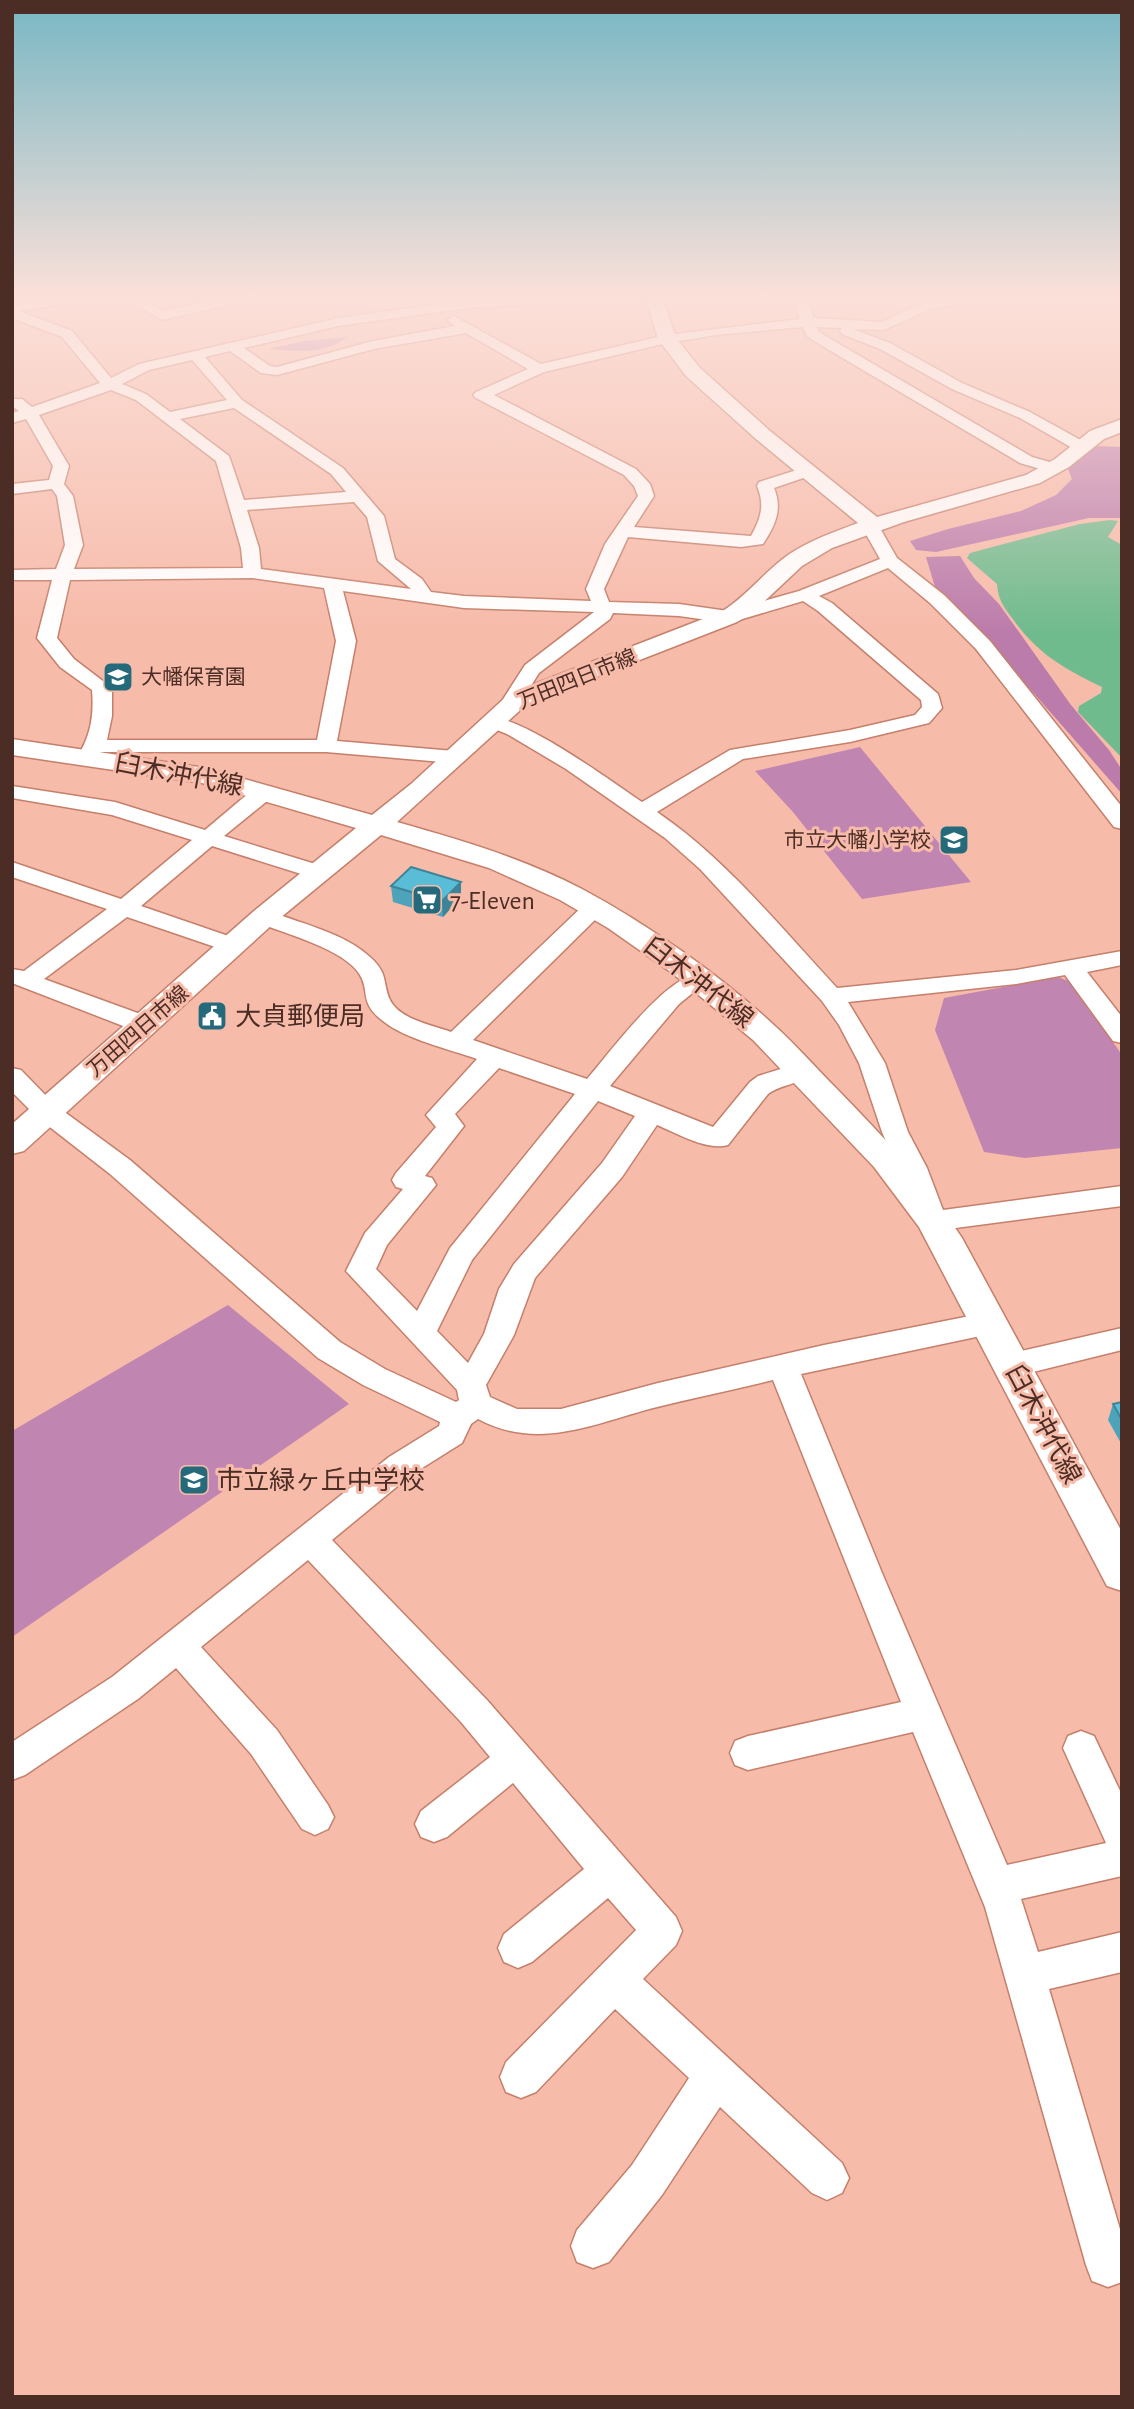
<svg xmlns="http://www.w3.org/2000/svg" width="1134" height="2409" viewBox="0 0 1134 2409" font-family="'Alegreya Sans','Noto Sans JP',sans-serif">
	<rect width="100%" height="100%" fill="#f7bbaa"/>
	<g fill="#c085b1">
		<path d="M860,747l111,135 -109,17 -69,-87 -38,-41z"/>
		<path d="M1058,977l13,5 51,73v93l-97,10 -41,-6 -49,-122 9,-32z"/>
		<path d="M228,1305l121,99 -337,233v-206z"/>
	</g>
	<g fill="#bc7cab">
		<path d="M347,337c-20,18 -54,14 -79,12l37,-8z"/>
		<path d="M1095,446l27,1v71h-33l-153,34 -20,-2 -6,-9 38,-12 73,-18 35,-16 16,-16 -4,-10z"/>
		<path d="M960,556l14,22 25,26 72,101 38,45 13,20v24l-149,-170 -38,-37 -9,-30z"/>
	</g>
	<path fill="#70bb8e" d="M1110,520l8,1 -10,16 14,8v213l-44,-46 1,-6 22,-13 1,-6c-39,-19 -64,-33 -90,-69 -9,-12 -14,-19 -15,-34l-30,-26 3,-5 110,-29z"/>
	<g fill="none" stroke-linecap="round" stroke-linejoin="round">
		<g stroke="#c57f6b" stroke-width="3">
			<g id="minor">
				<path d="M76,294h33l-7,4 -83,13 53,20 39,47 28,-14 199,-46 137,-19 128,-5 57,2 -7,4 -178,7 -137,19 -94,22 26,18 7,1 96,-26 82,-15 -8,-6 7,-4 87,48 126,-29 133,-16 -8,-25h14l8,24 68,4 45,-21 42,-7h31l-7,4 -62,11 -47,21 -31,-1 37,14 72,40 68,29 56,31 2,3 -2,3h-12l-54,-31 -68,-29 -72,-40 -38,-15 -2,-3 2,-3 -25,-1 1,4 11,7 203,119 28,8 2,3 -2,3 -6,2 -34,-10 -201,-119 -12,-8 -4,-9 -87,8 -49,8 -123,29 -50,23 142,74 14,15 4,12 -20,31 117,9c10,-18 14,-31 6,-50l2,-4 44,-14h12l2,3 -2,3 -41,14c9,21 1,38 -11,56l-22,3 -113,-10 -24,52 5,13 70,2 49,7 71,-20 81,-32 -18,-32 3,-4h12l20,35 47,37 46,46 132,166v22l-8,-2 -138,-178 -46,-46 -42,-35 -69,28 13,7 106,91 4,14 -13,15 -79,19 -107,17 -86,53c69,47 123,115 180,176l179,-18 106,-19v14l-35,7 35,45v26l-9,-2 -48,-66 -49,9 -168,18 37,61 23,69 19,36 16,42 179,-24v20l-189,25 -10,-3 -41,-96 -23,-69 -20,-38 -17,-24 -122,-132 -35,-31 -99,-69 -59,-35 -20,-8 -3,-4 3,-4c29,-7 128,66 155,84l88,-52 120,-20 65,-15 7,-8 -1,-7 -103,-89 -15,-10 -74,22 -50,-7 -66,-3 -3,6 -71,54 -22,35h-14l-3,-4 25,-39 69,-53 -130,-4 -121,-17 13,50 -19,100 117,10 7,2 3,4 -3,4 -7,2 -128,-11h-225l-7,9h-14l-3,-4c14,-21 17,-42 15,-67l-32,-23 -23,-29 15,-58h-40v-10l44,-1 9,-24 -8,-49 -5,-7 -40,5v-10l37,-4 4,-14 -27,-47 -14,4v-10l7,-2 -7,-5v-7h10l10,8 68,-24 -38,-46 -50,-19v-14zM466,333l62,36 -52,23 -3,3 3,3 148,77 10,11 4,10 -33,48 -19,45 5,12 -127,-5 -33,-4 -9,-13 -27,-20 -11,-43 -41,-48 -101,-68 -37,-43 25,-6 31,22 16,2 97,-26zM192,360l35,40 -57,12 -24,-18 -24,-10 27,-14zM111,390l25,10 80,61 25,87 2,20 -169,1 9,-24 -10,-49 -9,-12 5,-18 -30,-51zM234,408l97,66 15,18 -102,8 -15,-44 -49,-37zM354,502l13,15 11,44 33,28 -150,-20 -2,-21 -12,-38zM253,578l71,10 12,53 -19,99h-210l5,-24v-28l-38,-29 -17,-21 13,-58z"/>
				<path d="M116,294h17l31,17 77,-17h25l-2,3 -102,23z"/>
				<path d="M1100,294h22v7l-20,-4z"/>
				<path d="M12,786l103,16 90,28 51,-43h16l3,5 -3,5 -48,39 101,31 3,5 -3,5 -8,2 -105,-33 -71,60 99,34 4,5 -4,5h-16l-97,-33 -83,62 110,40 4,6 -4,6 -9,2 -9,-2 -124,-48v-14l12,2 83,-62 -95,-32v-15l109,37 71,-59 -80,-25 -100,-17z"/>
				<path d="M594,901l8,2 4,5 -4,5 -129,127 114,39c22,-25 86,-114 120,-105l3,5 -31,25 -69,82 103,41 37,-45 8,-6 42,-13 9,2 4,6c-9,13 -32,13 -45,23l-40,51c-22,6 -51,-12 -71,-20l-35,52 -87,101 -21,57 -28,50 4,12 27,12h44l97,-26 166,-38 166,-33 11,3 4,8 -4,8 -11,3 -189,40 81,199 125,292 99,-22 -43,-95 5,-12 13,-5 13,5 28,59v81l-101,23 17,53 84,-20v40l-73,17 73,247v46l-14,5 -16,-6 -6,-16 -101,-358 -72,-175 -165,38 -13,-5 -5,-12 5,-12 13,-5 153,-34 -128,-322c-40,10 -80,18 -120,28 -60,16 -115,43 -175,11l-7,5 -9,19 -51,32 -79,65 155,160 189,217 6,14 -6,14 -33,34 199,184 7,15 -7,15 -15,7 -15,-7 -92,-86 -58,88 -53,67 -16,6 -16,-6 -6,-16 6,-16 55,-65 57,-87 -74,-69 -79,83 -15,6 -15,-6 -6,-15 6,-15 130,-132 -28,-32 -76,64 -14,6 -14,-6 -6,-14 6,-14 80,-65 -71,-86 -66,54 -13,5 -13,-5 -6,-13 6,-13 69,-54 -29,-35 -153,-162 -107,87 76,83 51,75 6,12 -6,12 -13,6 -13,-6 -51,-75 -75,-86 -38,31 -113,76 -13,5v-38l100,-65 277,-220 50,-31 1,-4 -77,-37 -45,-27 -208,-184 -73,-57 -25,-25v-24l9,2 34,35 75,55 210,182 45,27 71,33 3,-2 -2,-10 -111,-119 19,-38 38,-44 -7,-2 -4,-7 4,-7 40,-46 -10,-12 51,-56c-28,-10 -72,-20 -94,-38 -24,-18 -13,-29 -23,-46 -15,-26 -77,-42 -104,-53l-4,-5 4,-5h16c33,13 72,21 98,45 19,17 12,25 20,43 10,20 43,25 61,32l135,-129zM499,1068l76,26 -125,154 -33,63 -41,-42 11,-24 49,-60 -4,-7 -7,-2 39,-50 -9,-12zM598,1101l37,15 -33,47 -88,101 -15,25 -15,45 -16,29 -31,-32 35,-71z"/>
				<path d="M1122,1328v22l-109,27 -11,-4 -4,-8 4,-8 11,-4z"/>
			</g>
		</g>
		<g stroke="#c57f6b" stroke-width="3">
			<path id="major" d="M645,294h16l15,44 24,30 70,63 107,86 149,-42 29,-16 35,-28 32,-12v13l-18,7 -35,28 -29,16 -136,39 -72,26 -30,18 -50,47 -15,9 -210,82 -130,118c63,18 126,36 185,67 67,36 138,86 194,138 21,19 40,41 60,61 46,47 90,94 126,150l160,294v59l-15,-5 -188,-359 -45,-60 -121,-127 -81,-67 -64,-45 -48,-28 -71,-32 -108,-33 -107,88 -250,228 -12,3v-30l242,-213 102,-83 -154,-45 -190,-28v-16l193,29 167,47 39,-31 98,-90 212,-82c25,-15 43,-40 67,-57 22,-15 46,-23 70,-32l-102,-84 -70,-63 -28,-37z"/>
		</g>
		<use href="#minor" fill="#fff" fill-rule="evenodd"/>
		<use href="#major" fill="#fff" fill-rule="evenodd"/>
	</g>
	<g fill="#4da3b9">
		<path d="M391,886l70,11 -18,20 -50,-15z"/>
		<path d="M1122,1402v43l-14,-25 5,-16z"/>
	</g>
	<path fill="#3e8496" d="M461,882v15l-18,20 -1,-16z"/>
	<g fill="#59bdd7" stroke="#3e8496" stroke-width="2">
		<path d="M411,867l50,15 -19,19 -51,-15z"/>
		<path d="M1122,1402v18l-9,-16z"/>
	</g>
	<linearGradient id="sky" x2="0" y2="1"><stop stop-color="#78b7c4"/><stop offset="0.47" stop-color="#fbe0d9"/><stop offset="1" stop-color="#fbe0d9" stop-opacity="0"/></linearGradient>
	<rect width="1134" height="631" fill="url(#sky)"/>
	<defs>
		<g id="school-square" transform="scale(1.575)"><rect x="-9" y="-9" width="18" height="18" rx="4" fill="#256a7a" stroke="#f7bbaa"/><path d="M0-5L7-2L0 1L-7-2ZM-4 1L0 2.5L4 1V4Q0 6-4 4Z" fill="#fff"/></g>
		<g id="supermarket-square" transform="scale(1.575)"><rect x="-9" y="-9" width="18" height="18" rx="4" fill="#256a7a" stroke="#f7bbaa"/><path d="M-6-5.5h2.5l.6 2H6L4.5 2H-2.5L-4.4-4H-6ZM-1.5 3.2a1.3 1.3 0 1 0 .1 0ZM3 3.2a1.3 1.3 0 1 0 .1 0Z" fill="#fff"/></g>
		<g id="civic-square" transform="scale(1.575)"><rect x="-9" y="-9" width="18" height="18" rx="4" fill="#256a7a" stroke="#f7bbaa"/><path d="M-.6-6.5H3V-4.5H.6V-3L4-1V1h2V6H-6V1h2V-1L-.6-3ZM-1.2 2.5V6h2.4V2.5Z" fill="#fff"/></g>
	</defs>
	<g fill-rule="evenodd">
		<use href="#school-square" x="118" y="677"/>
		<use href="#school-square" x="954" y="840"/>
		<use href="#supermarket-square" x="427" y="900"/>
		<use href="#civic-square" x="212" y="1016"/>
		<use href="#school-square" x="194" y="1480"/>
	</g>
	<g text-anchor="middle" stroke-width="6" stroke-linejoin="round" paint-order="stroke">
		<g font-size="21" fill="#4b2d25" stroke="#f7bbaa" text-anchor="start">
			<text x="141" y="684">大幡保育園</text>
			<text x="931" y="847" text-anchor="end">市立大幡小学校</text>
		</g>
		<g font-size="21" fill="#4b2d25" stroke="#f7bbaa">
			<text transform="translate(577 679) rotate(-22)" y="7">万田四日市線</text>
			<text transform="translate(138 1031) rotate(-41)" y="7">万田四日市線</text>
		</g>
		<g font-size="26" fill="#4b2d25" stroke="#f7bbaa">
			<text transform="translate(179 774) rotate(11)" y="9">臼木沖代線</text>
			<text transform="translate(699 982) rotate(38)" y="9">臼木沖代線</text>
			<text transform="translate(1044 1424) rotate(62)" y="9">臼木沖代線</text>
		</g>
		<g font-size="26" fill="#4b2d25" stroke="#f7bbaa" text-anchor="start">
			<text x="450" y="909">7-Eleven</text>
			<text x="235" y="1025">大貞郵便局</text>
			<text x="217" y="1489">市立緑ヶ丘中学校</text>
		</g>
	</g>
	<rect width="1134" height="2409" fill="none" stroke="#4b2d25" stroke-width="28"/>
</svg>
